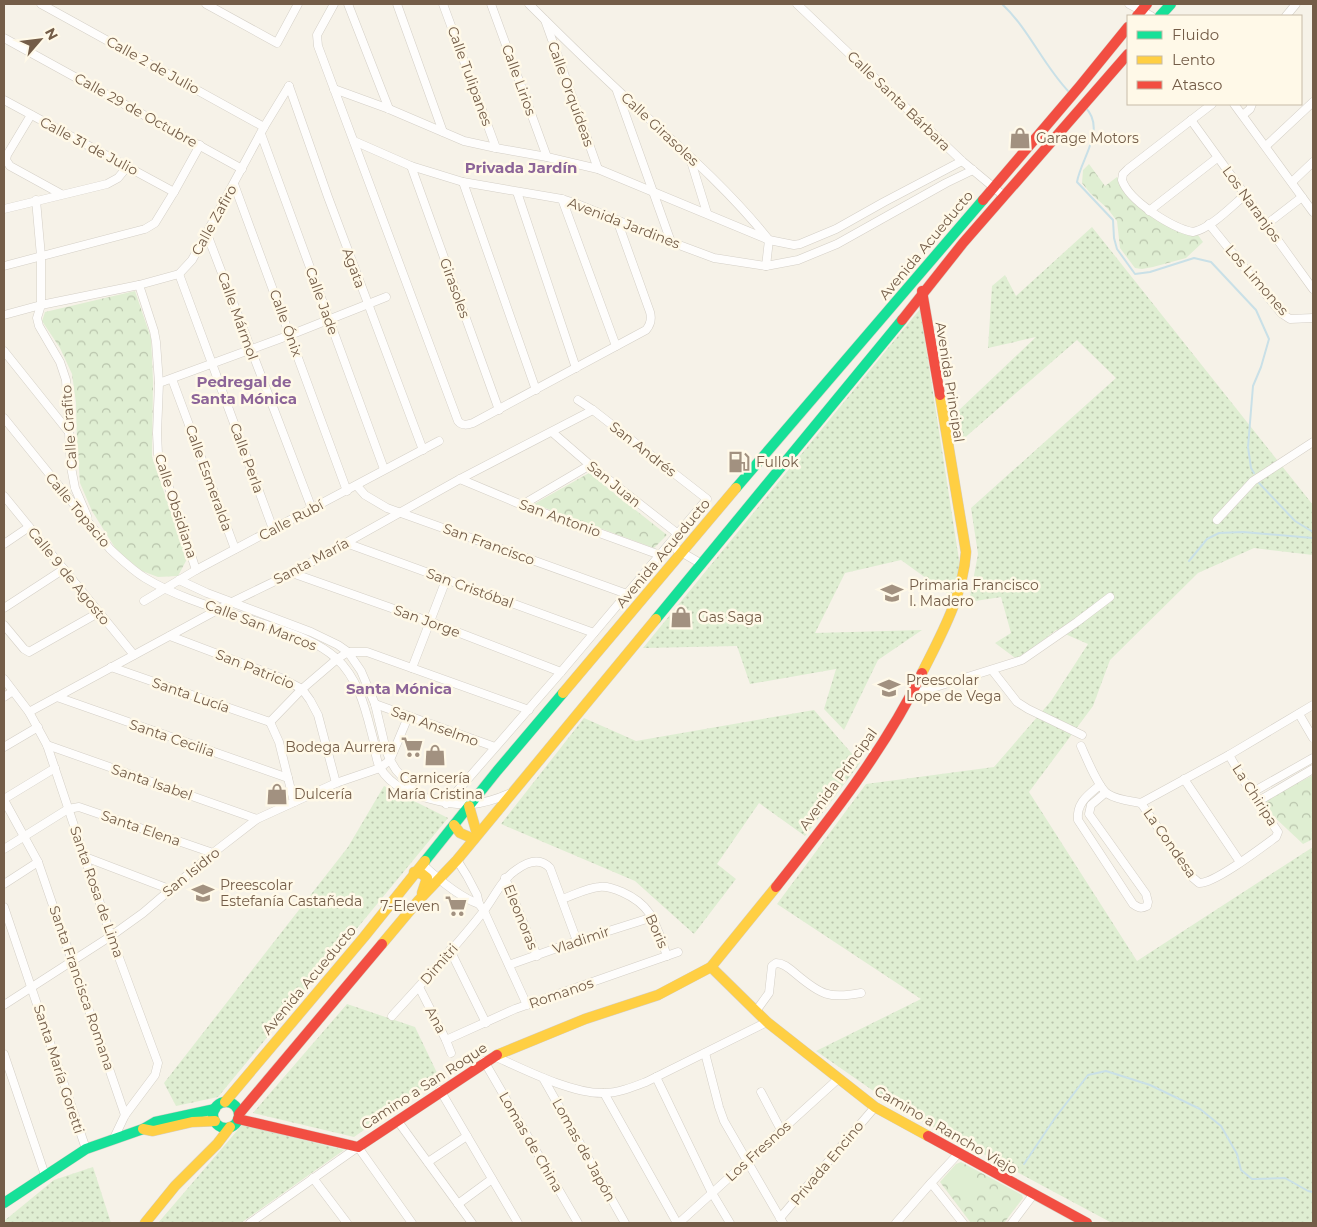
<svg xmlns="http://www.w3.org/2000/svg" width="1317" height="1227" viewBox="0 0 1317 1227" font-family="Montserrat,sans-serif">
	<defs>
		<pattern id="grass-dots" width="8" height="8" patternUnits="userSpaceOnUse" patternTransform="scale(1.25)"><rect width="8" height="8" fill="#dfeed2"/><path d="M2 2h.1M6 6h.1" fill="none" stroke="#b9c4ac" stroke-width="1.8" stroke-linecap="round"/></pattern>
		<pattern id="forest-crowns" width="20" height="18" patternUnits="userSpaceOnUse" patternTransform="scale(1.25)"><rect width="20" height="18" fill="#dfeed2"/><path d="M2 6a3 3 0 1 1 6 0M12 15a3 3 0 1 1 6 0" fill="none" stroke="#b9c4ac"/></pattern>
	</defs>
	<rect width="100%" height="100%" fill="#f6f2e8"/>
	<g fill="url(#grass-dots)">
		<path d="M1092,227l221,278v50l-59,-7 -56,25 -88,87 -17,46 -64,86 108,169 176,-114v376h-201l-214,-115 -82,-57 105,-52 -144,-95 89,-120 128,-17 57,-66 37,-57 -32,-14 -38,30 -23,-17 16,-10 -10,-36 -32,5 9,-48 -7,-46 145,-130 -39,-38 -116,101 -4,-29 79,-75 -48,11 4,-62 13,-11 11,21z"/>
		<path d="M920,309l40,257 -9,30 -50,-36 -56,13 -30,60 107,-3 -44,30 -34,70 -20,-21 12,-40 -86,15 -13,-38 -94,2z"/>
		<path d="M814,710l46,53 -55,73 -46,-33 -42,61 19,15 -42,55 -59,-53 -134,-57 83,-106 52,23z"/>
		<path d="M384,786l64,32 -230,279 -42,9 -12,-23 184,-236z"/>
		<path d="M347,1004l68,23 24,50 -85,60 -101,-24z"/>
		<path d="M242,1125l102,25 -103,73h-83z"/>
		<path d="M93,1167l18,56h-107v-2l50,-41z"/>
	</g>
	<g fill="url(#forest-crowns)">
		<path d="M1089,164l16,22 12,-9 16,20 16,14 46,20 8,11 -17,16 -33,9 -11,2 -7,-1 -15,-20 -3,-27 -10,-13 -17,-15 -8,-10 1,-13z"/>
		<path d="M135,291l16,47 2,43 -1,76 35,102 -9,17 -20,1 -16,-6 -25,-20 -25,-40 -12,-28 -3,-39 -1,-41 -4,-29 -12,-26 -18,-27 3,-9z"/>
		<path d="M589,473l78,62 -13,13 -120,-44z"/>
		<path d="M1313,775v64l-10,5 -32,-30 -4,-6 -1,-8z"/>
		<path d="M961,1162l61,33 1,3 -19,25h-33l-31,-41 16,-18z"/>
	</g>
	<path fill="#dfeed2" d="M958,1166l26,20 -11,16 -28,-19z"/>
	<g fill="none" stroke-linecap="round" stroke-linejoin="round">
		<g stroke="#c9e0e7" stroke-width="2">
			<path d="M1002,4c27,25 41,61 67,88"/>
			<path d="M1085,107c22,22 -4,51 -8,75l36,38 1,18 3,11 18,25 15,-2 44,-14 17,4 45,48 13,29 -8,28 -8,19 -5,61 3,21 3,5"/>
			<path d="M1259,483l36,38 18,11"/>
			<path d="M1189,561l18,-22 12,-6 24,-1 70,6"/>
			<path d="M1024,1164l31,-46 33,-43 18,-4 44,14 50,24 21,17 16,28 4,16 11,9 33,-1 23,13 5,1"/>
		</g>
		<g stroke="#d4cfc6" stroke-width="9">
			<g id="street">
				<path d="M41,4l223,123"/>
				<path d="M206,4l71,39 21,-39"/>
				<path d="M334,4l-17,31 1,11 140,375c4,5 9,4 15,2l173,-93c5,-6 6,-11 4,-18l-33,-92"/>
				<path d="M348,4l41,105"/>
				<path d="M397,4l46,128"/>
				<path d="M443,4l53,144"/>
				<path d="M491,4l56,153"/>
				<path d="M529,4c35,35 71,70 107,103 46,42 94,84 133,133l-3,26"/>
				<path d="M797,4l165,157 42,35"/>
				<path d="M1129,4l22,12"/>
				<path d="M1286,16l10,-12"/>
				<path d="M545,20l53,149"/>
				<path d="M4,38l238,131"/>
				<path d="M289,86l39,111 95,253"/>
				<path d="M334,89l55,20 75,32 32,7 51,9 51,12 171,71 25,5 6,-1 36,-15 48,-27 78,-41"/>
				<path d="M617,91l54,151"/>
				<path d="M4,100l170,92"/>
				<path d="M1212,104l-84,65 -5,5 -1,6c7,21 50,48 71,52 17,-3 39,-26 52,-37"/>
				<path d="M1234,104l79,108"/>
				<path d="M31,115l-24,40 -1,5 4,6 51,28"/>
				<path d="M1243,115l7,-6 2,-5"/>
				<path d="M1191,120l122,169"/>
				<path d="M261,134l123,335"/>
				<path d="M354,141l57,25 52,16 99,17 15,5 94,38 43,16 52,8 32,-6 39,-16 109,-61 27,-13"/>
				<path d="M1266,146l47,-44"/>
				<path d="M690,158l17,55"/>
				<path d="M411,166l88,244"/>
				<path d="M463,182l73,208"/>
				<path d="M1292,182l21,-20"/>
				<path d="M234,184l113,307"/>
				<path d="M517,192l59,176"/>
				<path d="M562,199l54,147"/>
				<path d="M36,200l5,56v49l-4,13 2,8 21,36 6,18 5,87 4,21 12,28"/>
				<path d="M4,209l103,-25 11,-6 9,-11"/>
				<path d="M1149,211l68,-53"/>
				<path d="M1209,224l72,89 9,6 23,-1"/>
				<path d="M1267,224l35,-27"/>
				<path d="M207,234l105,275"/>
				<path d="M4,266l141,-37 10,-6 19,-31 26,-47"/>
				<path d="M179,274l94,255"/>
				<path d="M139,285l15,46 2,11 3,41 -2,50 1,21 38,116"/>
				<path d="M4,315l37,-10 98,-20 40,-11 13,-14 72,-133 25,-41"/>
				<path d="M4,351l64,80"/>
				<path d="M172,379l63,170"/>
				<path d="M159,383l131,-48 96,-38"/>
				<path d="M4,418l106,131c11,10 22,21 35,29 35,21 77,32 116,45 26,9 53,16 75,35 24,22 30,54 38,84 1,8 2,19 6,26 12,19 31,26 50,31 32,9 51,7 81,-6"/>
				<path d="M552,432l38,33 88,69"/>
				<path d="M460,479l62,26 138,50"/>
				<path d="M357,486l8,9 22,13 240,86"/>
				<path d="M4,496l130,159"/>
				<path d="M522,505l68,-40"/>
				<path d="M1217,520l36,-39 60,-39"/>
				<path d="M346,543l248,90"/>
				<path d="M4,544l25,-17"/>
				<path d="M669,545l31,18"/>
				<path d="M292,573l139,49 130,50"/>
				<path d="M179,580l28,13 104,39 27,13 10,7 13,19 14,33 11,46 4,10 6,10 24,26"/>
				<path d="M144,601l52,-31 243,-129"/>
				<path d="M4,608l60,-39"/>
				<path d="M4,625l20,24 5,3 69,-39"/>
				<path d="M170,636l111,42 21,11 8,11 8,15 18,68"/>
				<path d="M111,667l159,55"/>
				<path d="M412,668l34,-88"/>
				<path d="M992,670l25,32 11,7 54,26"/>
				<path d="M4,679l25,33 18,33 64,191 47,127 -3,12 -30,40 -11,23"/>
				<path d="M910,695l112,-35 55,-38 33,-25"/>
				<path d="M4,697l9,-6"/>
				<path d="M57,697l231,81"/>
				<path d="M375,704l120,43"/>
				<path d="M29,712l203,-110 60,-29 168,-94 133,-69"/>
				<path d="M1299,714l14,24"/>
				<path d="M270,722l32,-33 35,-30 11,-7h19l162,58"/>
				<path d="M270,722l9,20 15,60"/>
				<path d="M47,745l210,74"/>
				<path d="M1081,746c5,11 18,43 27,48 9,6 23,7 33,9"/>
				<path d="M4,747l34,-20"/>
				<path d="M1184,779l56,83"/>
				<path d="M1100,785c-12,10 -24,18 -22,35l55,84c6,4 8,5 14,2l1,-4 -2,-8 -57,-80 2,-9 14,-12"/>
				<path d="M1251,793l62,-35"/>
				<path d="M4,799l51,-31"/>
				<path d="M4,800l34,62 87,253"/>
				<path d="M1257,802l56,-33"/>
				<path d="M1141,803l51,74 7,6c15,1 62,-35 77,-46l2,-5 -27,-39 -22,-38"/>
				<path d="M1141,803l88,-48 84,-50"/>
				<path d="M446,804l115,-132 146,-173 -114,-89 -15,-10"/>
				<path d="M4,849l64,-40 11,-2 134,46"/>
				<path d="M85,857l84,32"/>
				<path d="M457,860l10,16 10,19 2,9 5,7 43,94"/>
				<path d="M422,864c15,14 37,33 57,40"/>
				<path d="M505,878l32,78"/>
				<path d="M4,884l34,-22"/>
				<path d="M562,899c12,-4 25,-11 37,-12 9,-1 16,2 23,5 32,14 34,34 45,64"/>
				<path d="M4,907l82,242"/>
				<path d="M450,950l36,73"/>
				<path d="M509,965l68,-24 76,-24"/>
				<path d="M419,987l27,53 5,13"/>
				<path d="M4,1005l107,-69 32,-23 70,-60 44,-34 79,-36 44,-15 10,-8 18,-43"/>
				<path d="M756,1011l13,-18 3,-27 4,-3c8,0 14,6 20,11 25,21 33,25 65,19"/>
				<path d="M392,1016c31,-34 63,-68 91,-104 11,-14 18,-32 33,-42 11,-8 24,-13 34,-2l27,73"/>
				<path d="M446,1040l69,-31 163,-57"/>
				<path d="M705,1053l14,54 5,14 59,102"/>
				<path d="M4,1054l41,121"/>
				<path d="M494,1056c29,13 78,38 110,37 14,0 29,-6 42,-11l121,-60"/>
				<path d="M484,1061l94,162"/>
				<path d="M656,1077l56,116 18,30"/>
				<path d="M543,1078l82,145"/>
				<path d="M440,1090l78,133"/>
				<path d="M761,1092l20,38"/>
				<path d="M604,1093l73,130"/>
				<path d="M397,1120l75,103"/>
				<path d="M428,1162l39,-26"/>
				<path d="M313,1178l34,45"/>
				<path d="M931,1183l32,40"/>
				<path d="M458,1204l34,-25"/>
				<path d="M780,1218l95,-111"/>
				<path d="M250,1223l108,-76 54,76"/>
				<path d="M679,1223l159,-144"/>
				<path d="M896,1223l35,-40 27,-29"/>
				<path d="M1012,1223l21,-28"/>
			</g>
		</g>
		<g stroke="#d5cec4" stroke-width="11">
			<g id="fast">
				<path d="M1160,16l11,-12"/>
				<path d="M736,488l247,-288"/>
				<path d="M656,619l246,-299"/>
				<path d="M425,861l72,-90 66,-78"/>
				<circle cx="226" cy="1115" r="13"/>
				<path d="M4,1203l82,-54 57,-20 12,-7 60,-13"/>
			</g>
		</g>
		<g stroke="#d5cec4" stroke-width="11">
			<g id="slow">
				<path d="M922,673c19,-38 41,-77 44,-121l-26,-157"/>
				<path d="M563,693l173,-205"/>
				<path d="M469,806l8,28"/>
				<path d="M454,825l6,8 14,6"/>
				<path d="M414,872l8,2 5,4 -5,15"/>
				<path d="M382,944l36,-43 39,-41 199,-241"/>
				<path d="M711,967l56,55 108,85 53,29"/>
				<path d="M497,1055l88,-36 73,-24 53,-28 65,-80"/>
				<path d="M225,1102l139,-165 61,-76"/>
				<path d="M143,1129l10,2 39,-9 23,-1"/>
				<path d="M145,1223l30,-37 42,-42 13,-17"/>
			</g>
		</g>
		<g stroke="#d5cec4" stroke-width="11">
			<g id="jam">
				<path d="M1137,16l10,-12"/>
				<path d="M983,200l97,-114 48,-59"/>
				<path d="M922,291l18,104"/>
				<path d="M902,320l61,-77 165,-189"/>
				<path d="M776,887c53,-67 108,-136 146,-214"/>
				<path d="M239,1114l143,-170"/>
				<path d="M238,1119l120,28 139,-92"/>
				<path d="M928,1136l159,87"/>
			</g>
		</g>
		<use href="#street" stroke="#fefdfc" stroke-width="8"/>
		<use href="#fast" stroke="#16e098" stroke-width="10"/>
		<use href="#slow" stroke="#ffcf43" stroke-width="10"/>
		<use href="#jam" stroke="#f24e42" stroke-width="10"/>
	</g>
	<defs>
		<g id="shop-bare" transform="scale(1.725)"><path d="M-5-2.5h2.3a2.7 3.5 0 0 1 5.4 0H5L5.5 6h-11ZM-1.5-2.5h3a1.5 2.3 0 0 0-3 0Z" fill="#a29180" stroke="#fff9e8" stroke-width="2.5" paint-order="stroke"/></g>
		<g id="fuel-bare" transform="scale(1.725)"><path d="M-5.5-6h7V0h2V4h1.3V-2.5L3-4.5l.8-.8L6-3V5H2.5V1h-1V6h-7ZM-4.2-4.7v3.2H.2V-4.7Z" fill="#a29180" stroke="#fff9e8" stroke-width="2.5" paint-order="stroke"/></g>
		<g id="school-bare" transform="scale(1.725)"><path d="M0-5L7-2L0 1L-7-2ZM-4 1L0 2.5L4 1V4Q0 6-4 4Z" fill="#a29180" stroke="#fff9e8" stroke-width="2.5" paint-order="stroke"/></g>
		<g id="supermarket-bare" transform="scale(1.725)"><path d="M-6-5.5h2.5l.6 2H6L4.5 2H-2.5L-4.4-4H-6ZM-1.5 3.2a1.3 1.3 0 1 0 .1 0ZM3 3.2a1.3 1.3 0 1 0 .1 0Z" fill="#a29180" stroke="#fff9e8" stroke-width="2.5" paint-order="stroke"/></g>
	</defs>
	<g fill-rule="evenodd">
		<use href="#shop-bare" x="1020" y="138"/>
		<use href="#fuel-bare" x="739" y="462"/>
		<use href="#school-bare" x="892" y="593"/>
		<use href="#shop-bare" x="681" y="617"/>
		<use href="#school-bare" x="889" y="688"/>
		<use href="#supermarket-bare" x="412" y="747"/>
		<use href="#shop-bare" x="435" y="755"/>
		<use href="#shop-bare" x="277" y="794"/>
		<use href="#school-bare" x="203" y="893"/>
		<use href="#supermarket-bare" x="456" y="906"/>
	</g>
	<g text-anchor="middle" stroke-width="5" stroke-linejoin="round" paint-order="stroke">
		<g font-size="14" fill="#745d48" stroke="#fff9e8">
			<text transform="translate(153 65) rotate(29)" y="5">Calle 2 de Julio</text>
			<text transform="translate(470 76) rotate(70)" y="5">Calle Tulipanes</text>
			<text transform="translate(519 80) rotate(70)" y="5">Calle Lirios</text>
			<text transform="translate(571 94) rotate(70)" y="5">Calle Orquídeas</text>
			<text transform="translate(899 101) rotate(44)" y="5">Calle Santa Bárbara</text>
			<text transform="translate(136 110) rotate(29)" y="5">Calle 29 de Octubre</text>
			<text transform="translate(660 129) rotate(43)" y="5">Calle Girasoles</text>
			<text transform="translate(89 146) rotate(28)" y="5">Calle 31 de Julio</text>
			<text transform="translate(1252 204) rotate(54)" y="5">Los Naranjos</text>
			<text transform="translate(214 220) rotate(-61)" y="5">Calle Zafiro</text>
			<text transform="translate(624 223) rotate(21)" y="5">Avenida Jardines</text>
			<text transform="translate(926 245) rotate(-50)" y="5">Avenida Acueducto</text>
			<text transform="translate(354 268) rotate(70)" y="5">Agata</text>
			<text transform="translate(1257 280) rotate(49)" y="5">Los Limones</text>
			<text transform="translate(455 288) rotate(70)" y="5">Girasoles</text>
			<text transform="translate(322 301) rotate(70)" y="5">Calle Jade</text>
			<text transform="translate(238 316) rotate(70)" y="5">Calle Mármol</text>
			<text transform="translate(286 323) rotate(70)" y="5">Calle Ónix</text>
			<text transform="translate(950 382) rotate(81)" y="5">Avenida Principal</text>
			<text transform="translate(69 427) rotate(-94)" y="5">Calle Grafito</text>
			<text transform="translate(643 449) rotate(38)" y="5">San Andrés</text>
			<text transform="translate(247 458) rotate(70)" y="5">Calle Perla</text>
			<text transform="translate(209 478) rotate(70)" y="5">Calle Esmeralda</text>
			<text transform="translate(614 484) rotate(39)" y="5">San Juan</text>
			<text transform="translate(176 506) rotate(72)" y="5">Calle Obsidiana</text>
			<text transform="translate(78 510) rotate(50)" y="5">Calle Topacio</text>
			<text transform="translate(560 518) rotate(20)" y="5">San Antonio</text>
			<text transform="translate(291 520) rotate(-28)" y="5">Calle Rubí</text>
			<text transform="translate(489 544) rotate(20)" y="5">San Francisco</text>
			<text transform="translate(663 553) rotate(-50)" y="5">Avenida Acueducto</text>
			<text transform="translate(311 561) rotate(-28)" y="5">Santa María</text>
			<text transform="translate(69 576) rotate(51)" y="5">Calle 9 de Agosto</text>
			<text transform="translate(470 588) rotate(20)" y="5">San Cristóbal</text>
			<text transform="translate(427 621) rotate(20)" y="5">San Jorge</text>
			<text transform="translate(261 625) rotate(21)" y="5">Calle San Marcos</text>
			<text transform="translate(255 669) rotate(22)" y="5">San Patricio</text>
			<text transform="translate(191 695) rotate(19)" y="5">Santa Lucía</text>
			<text transform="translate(435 726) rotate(20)" y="5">San Anselmo</text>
			<text transform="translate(172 738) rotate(19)" y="5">Santa Cecilia</text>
			<text transform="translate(838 779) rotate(-54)" y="5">Avenida Principal</text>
			<text transform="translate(152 782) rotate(19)" y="5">Santa Isabel</text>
			<text transform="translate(1255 795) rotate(57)" y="5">La Chiripa</text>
			<text transform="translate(141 828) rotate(19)" y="5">Santa Elena</text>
			<text transform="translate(1170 843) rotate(55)" y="5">La Condesa</text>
			<text transform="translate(191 872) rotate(-39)" y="5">San Isidro</text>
			<text transform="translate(97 892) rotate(71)" y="5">Santa Rosa de Lima</text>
			<text transform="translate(521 917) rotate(68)" y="5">Eleonoras</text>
			<text transform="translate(657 931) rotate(66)" y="5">Boris</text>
			<text transform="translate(581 940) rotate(-19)" y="5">Vladimir</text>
			<text transform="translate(439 964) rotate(-49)" y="5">Dimitri</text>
			<text transform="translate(309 980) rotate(-50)" y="5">Avenida Acueducto</text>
			<text transform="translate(82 988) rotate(71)" y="5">Santa Francisca Romana</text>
			<text transform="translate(561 993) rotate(-19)" y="5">Romanos</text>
			<text transform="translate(436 1020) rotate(62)" y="5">Ana</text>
			<text transform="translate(59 1069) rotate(72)" y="5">Santa María Goretti</text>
			<text transform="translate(424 1086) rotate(-33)" y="5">Camino a San Roque</text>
			<text transform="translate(946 1130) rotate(30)" y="5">Camino a Rancho Viejo</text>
			<text transform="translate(531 1142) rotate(60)" y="5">Lomas de China</text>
			<text transform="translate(584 1150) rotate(61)" y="5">Lomas de Japón</text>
			<text transform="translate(758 1151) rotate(-42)" y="5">Los Fresnos</text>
			<text transform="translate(827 1163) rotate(-50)" y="5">Privada Encino</text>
		</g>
		<g font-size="14" fill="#745d48" stroke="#fff9e8" text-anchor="start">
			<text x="1036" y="143">Garage Motors</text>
			<text x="756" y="467">Fullok</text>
			<text x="909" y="590">Primaria Francisco<tspan x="909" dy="16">I. Madero</tspan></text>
			<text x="698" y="622">Gas Saga</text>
			<text x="906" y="685">Preescolar<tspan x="906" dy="16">Lope de Vega</tspan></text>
			<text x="396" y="752" text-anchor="end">Bodega Aurrera</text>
			<text x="435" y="783" text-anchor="middle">Carnicería<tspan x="435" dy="16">María Cristina</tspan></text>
			<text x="294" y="799">Dulcería</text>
			<text x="220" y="890">Preescolar<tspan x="220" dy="16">Estefanía Castañeda</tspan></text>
			<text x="440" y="911" text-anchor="end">7-Eleven</text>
		</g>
		<g font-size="15" font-weight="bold" fill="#8c6498" stroke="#fff9e8">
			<text x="521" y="173">Privada Jardín</text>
			<text x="244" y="387">Pedregal de<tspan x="244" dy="17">Santa Mónica</tspan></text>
			<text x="399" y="694">Santa Mónica</text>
		</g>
	</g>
	<rect width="1317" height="1227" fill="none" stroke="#745d48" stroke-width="10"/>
	<rect x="1127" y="15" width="175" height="90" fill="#fff9e8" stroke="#c7bba8"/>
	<rect x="1137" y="31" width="25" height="8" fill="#16e098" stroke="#c7bba8"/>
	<text x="1172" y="40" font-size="15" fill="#745d48">Fluido</text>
	<rect x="1137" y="56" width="25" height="8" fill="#ffcf43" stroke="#c7bba8"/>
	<text x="1172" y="65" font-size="15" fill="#745d48">Lento</text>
	<rect x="1137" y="81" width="25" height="8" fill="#f24e42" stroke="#c7bba8"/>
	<text x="1172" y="90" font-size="15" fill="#745d48">Atasco</text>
	<g transform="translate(40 40) rotate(62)" stroke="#fff9e8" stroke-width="4" paint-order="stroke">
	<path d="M0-4L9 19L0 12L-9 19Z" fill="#745d48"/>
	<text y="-8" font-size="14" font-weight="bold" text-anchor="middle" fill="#745d48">N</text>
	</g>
</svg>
